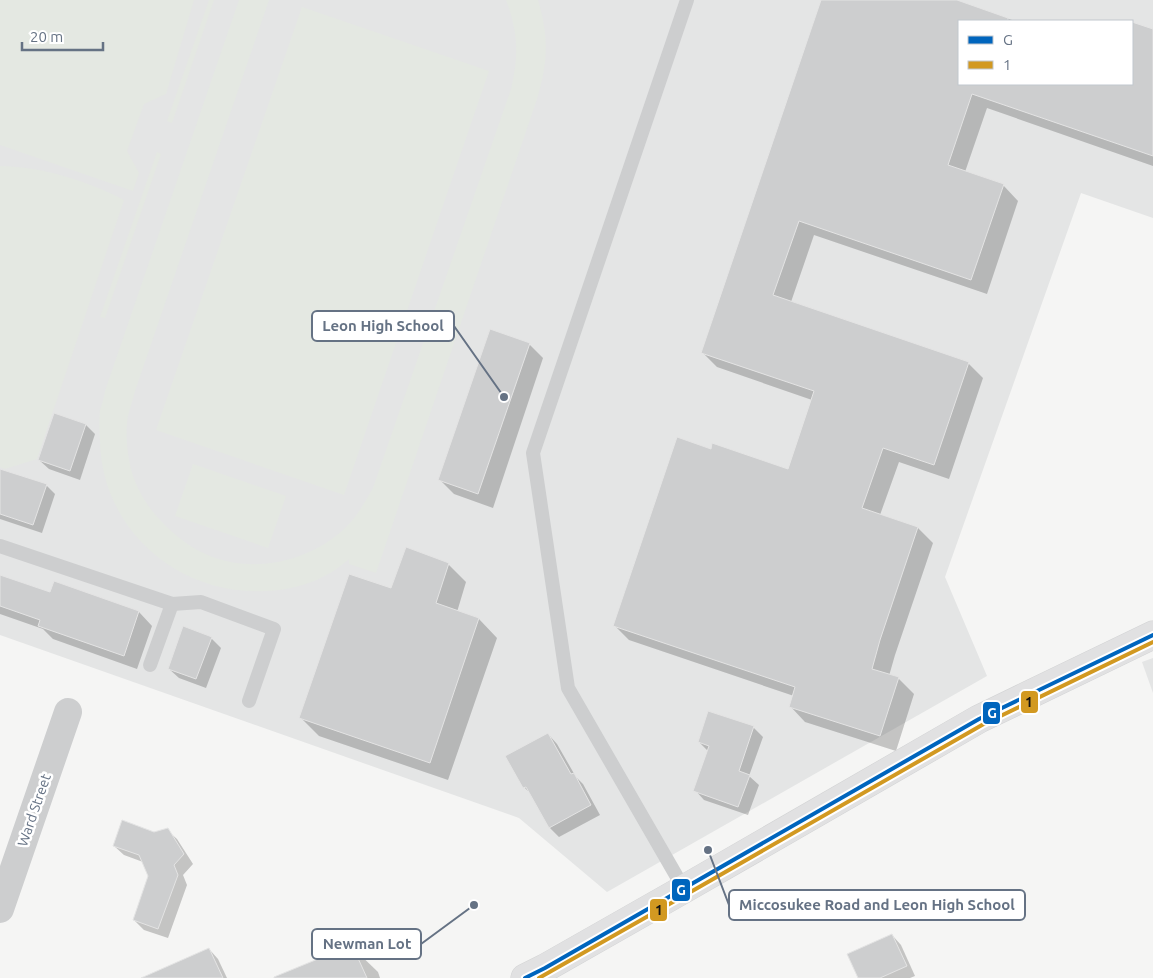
<svg xmlns="http://www.w3.org/2000/svg" width="1153" height="978" viewBox="0 0 1153 978" font-family="Ubuntu,sans-serif">
	<rect width="100%" height="100%" fill="#f5f5f4"/>
	<g fill="#e4e5e5" fill-rule="evenodd">
		<path d="M0,0h1153v218l-72,-25 -136,384 42,99 -380,216 -88,-74 -519,-183zM959,21h173v63h-173z"/>
		<path d="M1153,658v35l-11,-31z"/>
	</g>
	<g fill="#e4e8e2">
		<path d="M0,0h194l-28,94 -22,10 -17,47 12,22 -6,18 -133,-46z"/>
		<path d="M209,0h5l-42,123 -5,-2z"/>
		<path d="M239,0h30l-134,391c-2,8 -5,17 -7,25 -3,18 -1,39 4,57 6,18 16,35 29,48 14,15 31,28 49,35 45,18 101,5 135,-28 12,-11 20,-26 28,-40l138,-399c8,-33 7,-58 -5,-89h32c11,37 10,62 -1,99l-161,474 -27,-9v-5c-23,21 -53,31 -83,32 -88,5 -165,-62 -166,-151 -1,-10 -1,-20 0,-30 2,-6 4,-12 5,-19z"/>
		<path d="M302,7l187,64 -145,424 -188,-65z"/>
		<path d="M157,152l4,2 -56,164 -5,-1z"/>
		<path d="M0,166c43,1 85,14 124,34l-87,259 -32,10 -5,-2z"/>
		<path d="M193,464l93,32 -18,52 -93,-32z"/>
	</g>
	<g fill="#0003">
		<path d="M823,0h130l62,21h-56v63h173v-49l4,-11 17,6v136l-166,-58 -22,64 38,13 15,16 -31,93 -173,-59 -23,67 177,61 15,15 -34,101 -50,-17 -19,53 38,13 15,15 -38,112 -6,21 9,2 16,16 -18,57 -91,-29 -15,-16 4,-10 -165,-56 -15,-15 97,-175 78,20 23,-70 -95,-33 -15,-15z"/>
		<path d="M529,344l14,14 -50,150 -39,-14 -14,-14z"/>
		<path d="M86,425l9,9 -15,46 -31,-11 -10,-9z"/>
		<path d="M0,470l46,15 9,9 -13,39 -42,-14z"/>
		<path d="M448,564l18,18 -9,30 22,7 18,19 -49,142 -129,-44 -18,-18 91,-129z"/>
		<path d="M0,577l51,17 3,-11 85,29 13,14 -15,43 -84,-30 -10,-10 -43,-15z"/>
		<path d="M211,638l10,10 -15,40 -27,-10 -10,-9z"/>
		<path d="M753,727l10,10 -14,39 10,9 -11,30 -44,-15 -9,-10 13,-39 -9,-9z"/>
		<path d="M548,734l9,10 19,33 7,7 17,31 -41,22 -9,-9 -19,-34 -7,-7z"/>
		<path d="M167,830l10,9 16,25 -10,11 4,10 -19,53 -24,-8 -10,-10 15,-44 -6,-14 -19,-7 -10,-9z"/>
		<path d="M892,935l9,10 14,31 -5,2h-51z"/>
		<path d="M352,947l26,25 2,6h-104z"/>
		<path d="M209,949l9,10 9,19h-56z"/>
	</g>
	<g fill="#cdcecf" stroke="#e4e4e4">
		<path d="M821,0h136l51,18v3h-49v63h173v-62l21,7v127l-181,-62 -24,71 56,19 -33,96 -172,-59 -26,74 196,67 -35,103 -51,-17 -21,60 56,19 -38,113 -8,29 27,8 -19,59 -91,-29 6,-20 -182,-61 64,-189 34,12 1,-6 76,26 26,-78 -113,-38z"/>
		<path d="M490,329l40,14 -52,151 -40,-14z"/>
		<path d="M54,413l32,11 -16,47 -32,-11z"/>
		<path d="M0,469l47,15 -14,41 -33,-11z"/>
		<path d="M406,547l43,16 -13,40 43,15 -49,145 -131,-45 50,-144 42,14z"/>
		<path d="M0,575l50,17 4,-11 85,30 -15,45 -86,-30 2,-6 -40,-14z"/>
		<path d="M183,626l29,11 -16,42 -28,-10z"/>
		<path d="M708,711l46,15 -15,45 11,4 -12,32 -45,-16 16,-45 -11,-4z"/>
		<path d="M548,733l23,41 3,-1 17,32 -42,23 -23,-41 -3,1 -18,-32z"/>
		<path d="M122,820l32,12 14,-4 16,26 -10,11 4,10 -20,54 -25,-9 15,-44 -9,-21 -26,-9z"/>
		<path d="M892,934l15,32 -27,12h-22l-11,-24z"/>
		<path d="M352,945l15,33h-93v-1z"/>
		<path d="M209,948l14,30h-82z"/>
	</g>
	<g fill="none" stroke-linecap="round" stroke-linejoin="round">
		<g stroke="#d2d3d4" stroke-width="29">
			<path id="secondary" d="M525,978l20,-10 139,-79 295,-170 174,-84"/>
		</g>
		<g stroke="#cdcecf" stroke-width="14">
			<path d="M0,546l172,58 29,-2 73,27 -25,72"/>
			<path d="M150,665l22,-61"/>
			<path d="M684,889l-116,-201 -35,-235 154,-453"/>
		</g>
		<path stroke="#cdcecf" stroke-width="28" d="M0,909l68,-197"/>
		<use href="#secondary" stroke="#e1e1e2" stroke-width="28"/>
		<g stroke="#fff" stroke-width="8">
			<path id="bus-1" d="M525,978l20,-10 434,-249 174,-84"/>
		</g>
		<g stroke="#fff" stroke-width="8">
			<path id="bus-2" d="M539,978l148,-84 295,-169 171,-83"/>
		</g>
		<use href="#bus-1" stroke="#0065bd" stroke-width="4"/>
		<use href="#bus-2" stroke="#d29921" stroke-width="4"/>
	</g>
	<g text-anchor="middle" stroke-width="5" stroke-linejoin="round" paint-order="stroke">
		<g font-size="14" fill="#657284" stroke="#fff">
			<text transform="translate(34 810) rotate(-71)" y="5">Ward Street</text>
		</g>
	</g>
	<path fill="none" stroke="#657284" stroke-width="2" d="M504 397L454 326M708 850L729 905M474 905L421 944"/>
	<g fill="#657284" stroke="#fff" stroke-width="2">
		<circle cx="504" cy="397" r="5"/>
		<circle cx="708" cy="850" r="5"/>
		<circle cx="474" cy="905" r="5"/>
	</g>
	<g fill="#fff" stroke="#657284" stroke-width="2">
		<rect x="312" y="311" width="142" height="30" rx="5"/>
		<rect x="729" y="890" width="296" height="30" rx="5"/>
		<rect x="312" y="929" width="109" height="30" rx="5"/>
	</g>
	<g font-size="15" text-anchor="middle" font-weight="bold" fill="#657284">
		<text x="383" y="331">Leon High School</text>
		<text x="877" y="910">Miccosukee Road and Leon High School</text>
		<text x="367" y="949">Newman Lot</text>
	</g>
	<g stroke="#fff" stroke-width="2">
		<rect x="1020" y="690" width="19" height="24" rx="5" fill="#d29921"/>
		<rect x="982" y="701" width="19" height="24" rx="5" fill="#0065bd"/>
		<rect x="671" y="878" width="20" height="24" rx="5" fill="#0065bd"/>
		<rect x="649" y="898" width="19" height="24" rx="5" fill="#d29921"/>
	</g>
	<g font-size="14" text-anchor="middle" font-weight="bold" fill="#fff">
		<text x="992" y="718">G</text>
		<text x="681" y="895">G</text>
	</g>
	<g font-size="14" text-anchor="middle" font-weight="bold" fill="#111">
		<text x="1029" y="707">1</text>
		<text x="659" y="915">1</text>
	</g>
	<rect x="958" y="20" width="175" height="65" fill="#ffffff" stroke="#c1c7ce"/>
	<rect x="968" y="36" width="25" height="8" fill="#0065bd" stroke="#c1c7ce"/>
	<text x="1003" y="45" font-size="15" fill="#657284">G</text>
	<rect x="968" y="61" width="25" height="8" fill="#d29921" stroke="#c1c7ce"/>
	<text x="1003" y="70" font-size="15" fill="#657284">1</text>
	<path d="M22 42v8h81v-8" fill="none" stroke="#657284" stroke-width="2.5"/>
	<text x="30" y="42" font-size="15" fill="#657284" stroke="#ffffff" stroke-width="4" paint-order="stroke">20 m</text>
</svg>
